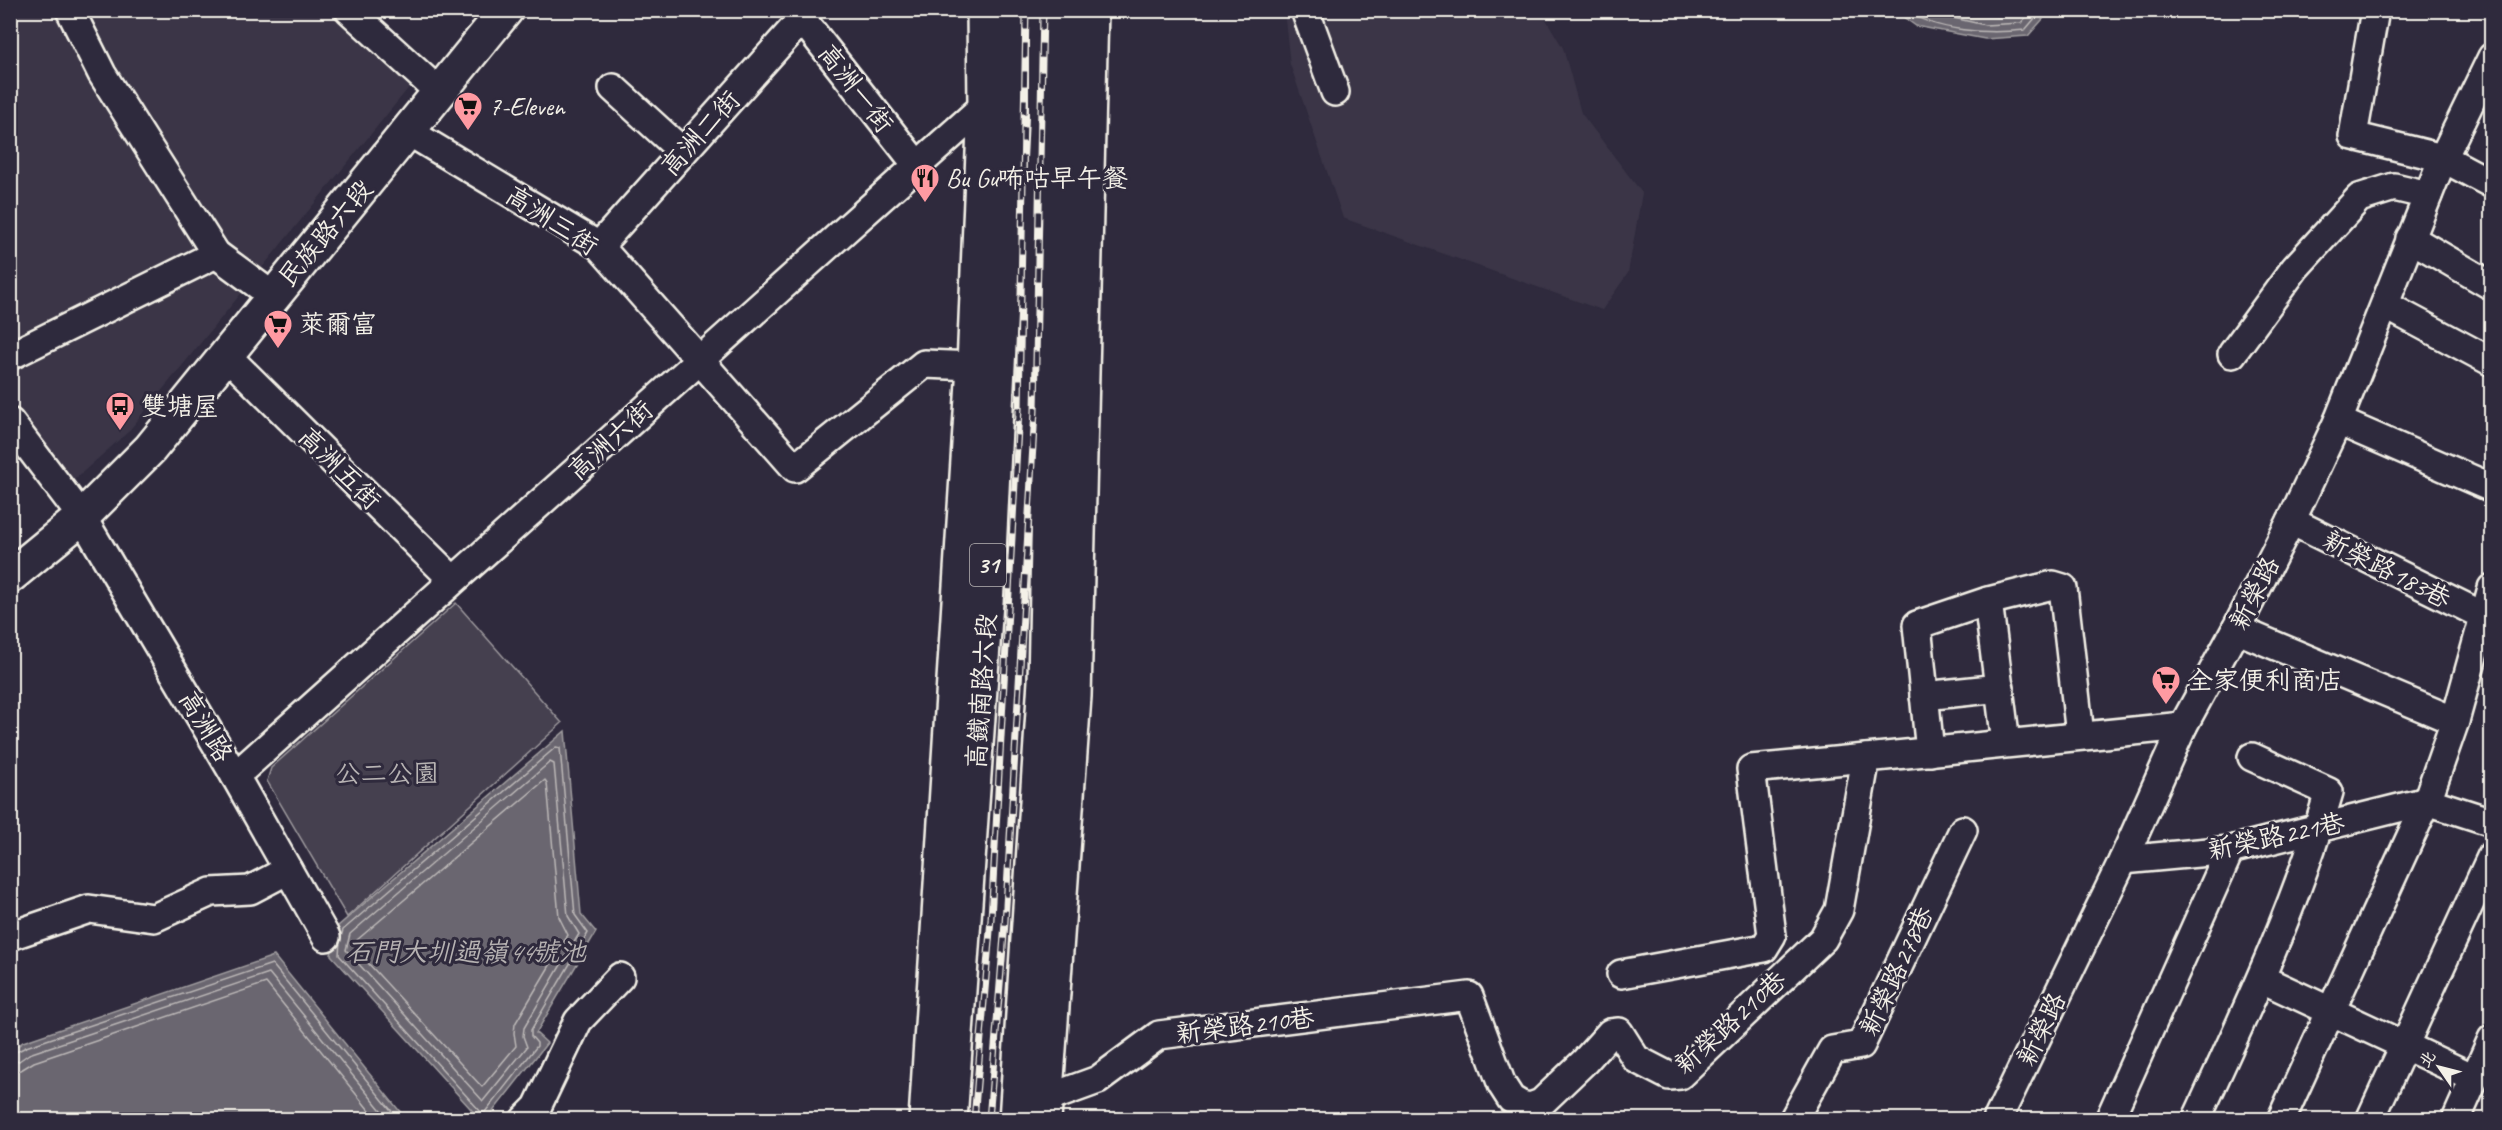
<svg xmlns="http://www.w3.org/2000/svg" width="2502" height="1130" viewBox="0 0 2502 1130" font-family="Caveat,'LXGW WenKai TC',sans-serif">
	<rect width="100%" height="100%" fill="#2f2a3d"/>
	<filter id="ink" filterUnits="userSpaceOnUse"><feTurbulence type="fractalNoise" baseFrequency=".0167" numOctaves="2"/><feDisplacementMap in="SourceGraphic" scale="12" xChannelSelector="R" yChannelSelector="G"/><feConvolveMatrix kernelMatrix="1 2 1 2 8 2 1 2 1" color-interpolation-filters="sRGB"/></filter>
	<g filter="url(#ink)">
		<g fill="#3b3647">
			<path d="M11,11h360l57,53 -300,368 -61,54 -56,-75z"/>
			<path d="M1284,11h257l22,37 18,65 61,80 -14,80 -26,37 -259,-92 -53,-154z"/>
		</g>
		<path fill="#454050" stroke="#9c989c" stroke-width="1.5" d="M456,603l106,120 -215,194 -80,-136 4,-13z"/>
		<g fill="#6a6670" stroke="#a19ea0" stroke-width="1.5">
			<path d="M1895,11h155l-22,25 -43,3 -69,-13z"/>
			<path d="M565,731l16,183 15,18 -60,101 11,10 -60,76h-7l-149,-164 6,-28z"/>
			<path d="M274,956l132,163h-395v-68l12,-9z"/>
		</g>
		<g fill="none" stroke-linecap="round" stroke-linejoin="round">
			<g stroke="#bdb9b8" stroke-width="1.5">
				<path d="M1905,10c31,22 84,24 120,20l17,-20"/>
				<path d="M1918,10l67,15 36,-2 11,-13"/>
				<path d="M1956,10c15,3 53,13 65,0"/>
				<path d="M550,762l4,2 14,152 11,18 -55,94 -1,8 4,11 -44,54 -137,-151 4,-16z"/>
				<path d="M545,780l2,3 12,134 9,18 -53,89 -1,9 2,13 -34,41 -126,-137 1,-10z"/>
				<path d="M340,941l-1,14 142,157h4l52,-66v-3l-6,-7v-6l57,-97 -13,-18 -15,-167 -4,-1 -213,183 -2,7"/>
				<path d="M10,1055l16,-8 246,-83 127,156"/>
				<path d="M10,1063l9,-2 10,-7 240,-81 120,147"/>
				<path d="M10,1072l11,-2 13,-8 232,-79 111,137"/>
			</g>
			<g stroke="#f4f1e8" stroke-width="32">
				<g id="minor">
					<path d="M70,10l32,64 114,180 57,42"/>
					<path d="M349,10l90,82"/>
					<path d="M795,10l122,155"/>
					<path d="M1305,10l30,82"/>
					<path d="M2375,10l-22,126 90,22 49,26"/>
					<path d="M613,88l70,64"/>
					<path d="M409,132l190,114 196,222 129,-104 50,2"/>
					<path d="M2410,238l82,48"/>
					<path d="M599,246l203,-227"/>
					<path d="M2385,305l107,57"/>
					<path d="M2232,354l63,-86 64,-70 35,-11 34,8"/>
					<path d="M10,356l206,-102"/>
					<path d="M227,356l226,224"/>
					<path d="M2338,421l154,67"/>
					<path d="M10,422l72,95 153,259 91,161"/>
					<path d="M2291,521l201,99"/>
					<path d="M1988,601l18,142"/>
					<path d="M2236,629l219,92"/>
					<path d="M1924,696l76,-8"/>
					<path d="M1930,752l-13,-127 71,-24 65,-16 10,3 17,147"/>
					<path d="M235,776l750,-671"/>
					<path d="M2123,860l107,-10 197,-49 65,21"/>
					<path d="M10,936l79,-27 65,9 57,-26 39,-2 38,-20"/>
					<path d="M1621,974l143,-26 8,-13 -21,-166 115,-11"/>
					<path d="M2262,979l212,99"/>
					<path d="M1046,1096h8l44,-16 61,-45 310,-39 33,89 9,14 10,6 9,2 11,-4 44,-42 25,-28 9,-1 17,27 33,17 11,-1 143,-136 16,-29 27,-152 317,-32"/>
					<path d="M524,1120l13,-13 41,-86 42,-44"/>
					<path d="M1793,1120l39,-70 29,-5 102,-215"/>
					<path d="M1997,1120l126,-260 60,-134 53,-97 55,-108 47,-100 105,-263 49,-101"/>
					<path d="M2109,1120l121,-270"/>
					<path d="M2196,1120c50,-108 100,-214 133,-328l-77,-35"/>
					<path d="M2281,1120l146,-319 28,-80 37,-133"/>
					<path d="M2370,1120l122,-265"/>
					<path d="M2456,1120l36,-81"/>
				</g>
			</g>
			<g stroke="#f4f1e8" stroke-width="38">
				<g id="major">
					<path d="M10,576l72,-59 68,-68 356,-439"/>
					<path d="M926,1120l48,-754 11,-261 -1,-95"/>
					<path d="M950,1120l38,-547 22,-456v-107"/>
					<path d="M1016,1120l29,-439 15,-671"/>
					<path d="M1044,1120l30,-424 17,-686"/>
				</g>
			</g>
			<use href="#minor" stroke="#2f2a3d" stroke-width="27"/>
			<use href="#major" stroke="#2f2a3d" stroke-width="33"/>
			<g stroke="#f4f1e8" stroke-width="7">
				<g id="rail">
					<path d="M974,1120l17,-201 28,-509 7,-400"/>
					<path d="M989,1120l16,-197 30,-512 8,-401"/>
				</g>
			</g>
			<use href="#rail" stroke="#2f2a3d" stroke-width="4.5" stroke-dasharray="14" stroke-linecap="butt"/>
		</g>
	</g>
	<defs>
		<g id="supermarket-pin" transform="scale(1.5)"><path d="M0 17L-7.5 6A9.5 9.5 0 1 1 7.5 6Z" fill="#ff9aa2" stroke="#2f2a3d"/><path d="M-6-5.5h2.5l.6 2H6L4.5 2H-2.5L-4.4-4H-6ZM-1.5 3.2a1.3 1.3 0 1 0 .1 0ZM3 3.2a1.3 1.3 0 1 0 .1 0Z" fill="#111"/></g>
		<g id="restaurant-pin" transform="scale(1.5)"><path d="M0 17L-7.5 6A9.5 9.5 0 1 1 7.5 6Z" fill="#ff9aa2" stroke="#2f2a3d"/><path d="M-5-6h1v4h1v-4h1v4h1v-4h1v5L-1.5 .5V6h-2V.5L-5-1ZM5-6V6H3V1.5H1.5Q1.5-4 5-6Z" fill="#111"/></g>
		<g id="bus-pin" transform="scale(1.5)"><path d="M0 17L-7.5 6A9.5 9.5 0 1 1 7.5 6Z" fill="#ff9aa2" stroke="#2f2a3d"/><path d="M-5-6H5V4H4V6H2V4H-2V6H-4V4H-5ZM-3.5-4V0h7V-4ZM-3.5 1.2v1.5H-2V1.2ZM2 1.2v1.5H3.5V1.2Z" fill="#111"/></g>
	</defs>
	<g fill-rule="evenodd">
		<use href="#supermarket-pin" x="468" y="106"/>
		<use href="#restaurant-pin" x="925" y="178"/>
		<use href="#supermarket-pin" x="278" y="324"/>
		<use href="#bus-pin" x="120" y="406"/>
		<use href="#supermarket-pin" x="2166" y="680"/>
	</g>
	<g text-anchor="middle" stroke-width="6" stroke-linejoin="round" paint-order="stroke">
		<rect fill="#2f2a3d" stroke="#b9b5b5" stroke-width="1.5" x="970" y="544" width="36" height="42" rx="4.5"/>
		<g font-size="24" font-weight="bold" fill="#f4f1e8">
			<text x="988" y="573">31</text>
		</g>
		<g font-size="26" fill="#f4f1e8" stroke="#2f2a3d">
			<text transform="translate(856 88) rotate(52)" y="9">高洲一街</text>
			<text transform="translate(700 133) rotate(-48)" y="9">高洲二街</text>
			<text transform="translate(552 220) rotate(33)" y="9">高洲三街</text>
			<text transform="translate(325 233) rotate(-50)" y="9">民族路六段</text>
			<text transform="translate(610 440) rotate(-42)" y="9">高洲六街</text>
			<text transform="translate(340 468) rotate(45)" y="9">高洲五街</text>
			<text transform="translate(2387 569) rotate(27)" y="9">新榮路183巷</text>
			<text transform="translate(2254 593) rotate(-63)" y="9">新榮路</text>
			<text transform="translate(981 691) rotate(-86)" y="9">高鐵南路六段</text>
			<text transform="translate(206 726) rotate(59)" y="9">高洲路</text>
			<text transform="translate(2276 836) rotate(-12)" y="9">新榮路221巷</text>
			<text transform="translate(1896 971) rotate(-65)" y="9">新榮路278巷</text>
			<text transform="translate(1730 1022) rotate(-42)" y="9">新榮路210巷</text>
			<text transform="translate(1245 1025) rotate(-7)" y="9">新榮路210巷</text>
			<text transform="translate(2041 1029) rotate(-64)" y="9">新榮路</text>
		</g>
		<g font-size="26" fill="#f4f1e8" stroke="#2f2a3d" text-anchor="start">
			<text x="489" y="115">7-Eleven</text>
			<text x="946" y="187">Bu Gu咘咕早午餐</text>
			<text x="299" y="333">萊爾富</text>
			<text x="141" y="415">雙塘屋</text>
			<text x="2187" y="689">全家便利商店</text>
		</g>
		<g font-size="26" fill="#b7b3b3" stroke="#2f2a3d">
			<text x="387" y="782">公二公園</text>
		</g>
		<g font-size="27" font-style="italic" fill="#b6b2b2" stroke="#2f2a3d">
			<text x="466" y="961">石門大圳過嶺44號池</text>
		</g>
	</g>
	<rect width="2502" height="1130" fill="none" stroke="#2f2a3d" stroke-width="36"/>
	<rect x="18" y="18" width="2466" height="1094" fill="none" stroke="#f4f1e8" stroke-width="2" filter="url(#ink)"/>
	<g transform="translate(2439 1067) rotate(305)" stroke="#2f2a3d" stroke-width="4.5" paint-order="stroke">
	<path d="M0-4.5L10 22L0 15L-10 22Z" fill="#f4f1e8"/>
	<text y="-9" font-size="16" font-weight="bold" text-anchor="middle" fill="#f4f1e8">北</text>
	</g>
</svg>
